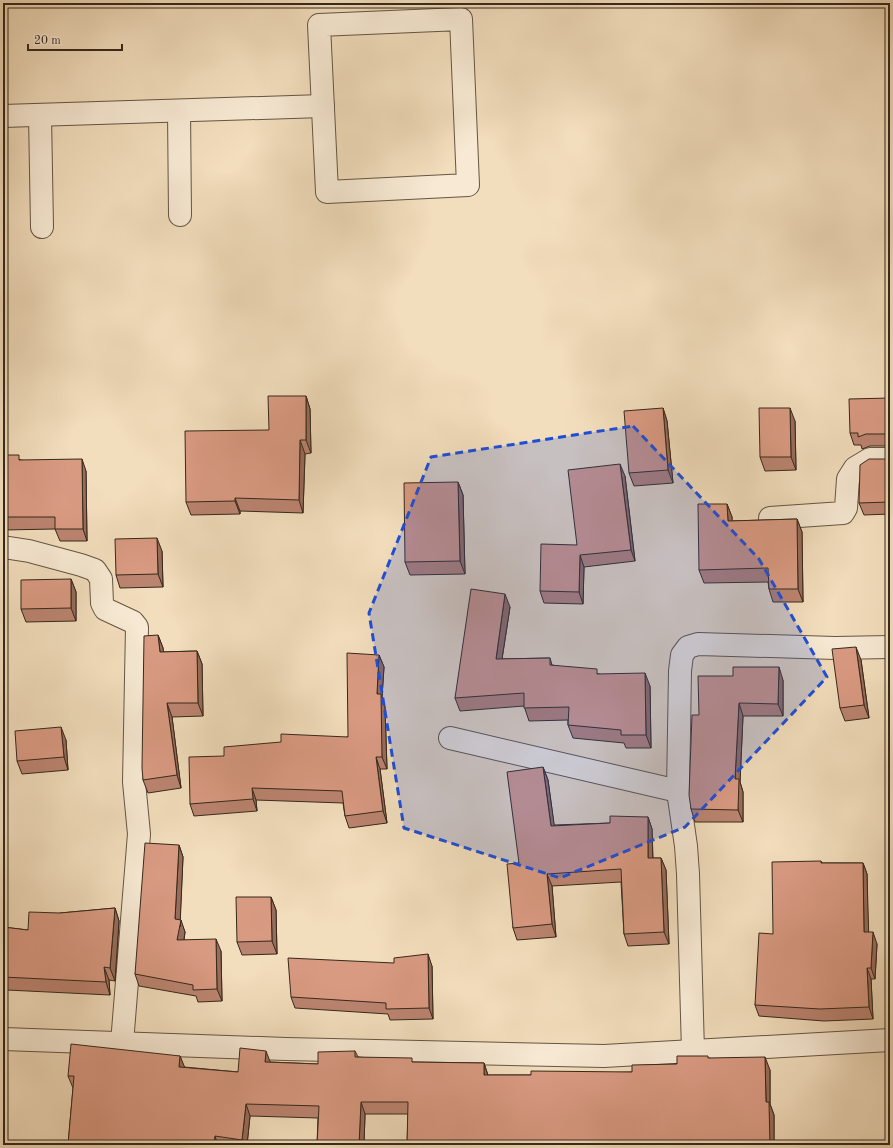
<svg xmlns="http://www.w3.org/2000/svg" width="893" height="1148" viewBox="0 0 893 1148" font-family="'Old Standard TT',serif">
	<rect width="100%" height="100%" fill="#f2ddbc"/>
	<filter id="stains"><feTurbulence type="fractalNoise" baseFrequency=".005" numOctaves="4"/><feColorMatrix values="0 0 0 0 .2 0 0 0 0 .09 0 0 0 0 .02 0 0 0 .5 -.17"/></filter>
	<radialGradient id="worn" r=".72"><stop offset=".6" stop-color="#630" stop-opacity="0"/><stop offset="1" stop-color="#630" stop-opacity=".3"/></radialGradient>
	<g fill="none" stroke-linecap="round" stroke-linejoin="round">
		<g stroke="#655543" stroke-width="24">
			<g id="minor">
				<path d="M461,19l7,166 -141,7 -8,-167z"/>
				<path d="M179,111l1,104"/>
				<path d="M40,115l2,112"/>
				<path d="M3,116l320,-10"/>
				<path d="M770,518l73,-5 3,-5 2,-29 7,-11 15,-9h20"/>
				<path d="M3,547l26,4 52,14 14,5 6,9 1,24 3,6 28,13 4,5 -3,155 5,52 -17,209"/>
				<path d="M450,738l228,53"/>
				<path d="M3,1039l283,10 318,7 286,-16"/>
				<path d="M693,1051l-5,-177 -2,-28 -8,-55 2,-120 2,-16 6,-8 10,-3 137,4 55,-1"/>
			</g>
		</g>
		<use href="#minor" stroke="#f7e9d3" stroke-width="22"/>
	</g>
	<g fill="#bb8470" stroke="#36281b">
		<path d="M306,396l4,13 1,44 -6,1 -2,59 -63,-2v3l-49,1 -5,-13 83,-72z"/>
		<path d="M890,398v48h-20l-8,3 -1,-4h-7l-4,-12z"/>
		<path d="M663,408l4,13 6,62 -39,3 -5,-13z"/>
		<path d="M795,421l1,49 -31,1 -5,-14z"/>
		<path d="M3,455l18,5 65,11 1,70h-27l-5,-12 -52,1z"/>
		<path d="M890,458v56l-26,1 -5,-12 27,-44z"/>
		<path d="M625,476l10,85 -51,6 -1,37 -39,-1 -4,-12 37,-46z"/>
		<path d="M458,482l5,13 2,79 -55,1 -5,-13z"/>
		<path d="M727,504l5,13v4l65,-2 5,13 1,70h-30l-4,-13 -1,-7 -64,1 -5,-13z"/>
		<path d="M162,551l1,36 -43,1 -4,-13z"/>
		<path d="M71,579l5,13v29l-50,1 -5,-13z"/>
		<path d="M510,607l-8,52 48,-1 2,7 47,9 51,12 1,62h-25l-2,-5 -51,-5 -5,-13v-5l-39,1 -5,-15 -64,5 -5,-13z"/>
		<path d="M158,635l5,13v4l34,-1 5,13 1,52 -31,1 9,71 -33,5 -5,-13z"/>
		<path d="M379,655l5,12 -2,30 3,10 2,62h-7l7,54 -38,5 -4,-12 -2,-13 -87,-3 1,11 -63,5 -4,-12 34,-48 124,-19z"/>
		<path d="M861,660l8,58 -24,3 -5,-13z"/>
		<path d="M783,680v36h-40l-3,66 3,10v30h-48l-4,-13 8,-94z"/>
		<path d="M66,740l2,30 -46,4 -5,-13z"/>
		<path d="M543,767l5,13 6,45 56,-2 38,-6 4,12 1,29h8l5,12 3,74 -41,2 -4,-12 -3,-52 -69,4 4,51 -39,3 -4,-12 6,-65z"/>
		<path d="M179,845l4,12 -3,63 5,12 -1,8 37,11 1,50 -24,1 -2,-6 -57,-10 -4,-12z"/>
		<path d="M821,861l1,2h41l4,11 1,58 9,12 -2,35h-4l2,40 -49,2 -65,-5 -4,-11 18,-71z"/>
		<path d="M271,897l5,13 1,44 -35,1 -5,-13z"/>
		<path d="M115,908l4,13 -4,60 -6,-1 1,15 -103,-5 -1,7h-3v-70l25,3 32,-17z"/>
		<path d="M432,966l1,53 -43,1 -2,-6 -93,-6 -4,-11z"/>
		<path d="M355,1051l3,6 56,5 70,1 4,12h43l101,-3 77,-14 61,12v34l4,11v30h-367l1,-31h-43l-1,31h-47l1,-27 -68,-2 -3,29h-179l5,-57 -5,-12 112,-20 4,11 54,5 32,-10 48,2z"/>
	</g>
	<g fill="#986c5b" stroke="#36281b">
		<path d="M306,396l4,13 1,44 -5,-13z"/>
		<path d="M663,408l4,13 6,62 -5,-13z"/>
		<path d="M790,408l5,13 1,49 -5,-13z"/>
		<path d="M300,440l5,14 -2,59 -4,-13z"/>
		<path d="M82,459l4,12 1,70 -4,-12z"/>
		<path d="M620,464l5,12 10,85 -4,-11z"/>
		<path d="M458,482l5,13 2,79 -5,-13z"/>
		<path d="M235,498l5,13v3l-5,-13z"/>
		<path d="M727,504l5,13v17l-4,-13z"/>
		<path d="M797,519l5,13 1,70 -5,-13z"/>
		<path d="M157,538l5,13 1,36 -5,-13z"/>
		<path d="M580,555l4,12 -1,37 -4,-12z"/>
		<path d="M71,579l5,13v29l-5,-13z"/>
		<path d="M505,594l5,13 -10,65 -4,-13z"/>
		<path d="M158,635l5,13 2,17 -5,-13z"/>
		<path d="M856,647l5,13 8,58 -5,-13z"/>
		<path d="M197,651l5,13 1,52 -5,-13z"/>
		<path d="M379,655l5,12 -2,30 3,10 2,62 -5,-12 -5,-63z"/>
		<path d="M779,667l4,13v36l-5,-12z"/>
		<path d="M645,673l5,13 1,62 -5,-13z"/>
		<path d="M167,703l5,14 9,71 -4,-13z"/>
		<path d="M739,703l4,13 -3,66 3,10v30l-5,-12 -3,-31z"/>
		<path d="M61,727l5,13 2,30 -4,-13z"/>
		<path d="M376,757l4,12 7,54 -4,-12z"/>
		<path d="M543,767l5,13 8,58 -5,-12z"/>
		<path d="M252,788l4,12 1,11 -4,-12z"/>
		<path d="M648,817l4,12 1,41 -5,-12z"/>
		<path d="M179,845l4,12 -3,70 1,-7 4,12 -3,20 -5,-12 -2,-21z"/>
		<path d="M661,858l5,12 3,74 -5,-12z"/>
		<path d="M863,863l4,11 2,70 -5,-12z"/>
		<path d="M547,874l5,12 4,51 -4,-13z"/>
		<path d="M271,897l5,13 1,44 -5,-13z"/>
		<path d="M115,908l4,13 -4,60 -5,-13z"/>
		<path d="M873,932l4,12 -2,35 -4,-11z"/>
		<path d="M216,939l5,12 1,50 -5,-12z"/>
		<path d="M428,954l4,12 1,53 -4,-11z"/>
		<path d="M104,967l5,13 1,15 -4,-13z"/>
		<path d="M867,968l4,11 2,40 -4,-12z"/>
		<path d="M3,980l4,10 -1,7 -3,-8z"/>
		<path d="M266,1051l5,13 -6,-2z"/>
		<path d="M180,1056l5,12 -6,-1z"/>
		<path d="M765,1057l5,13v34l4,11v30h-4l-4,-43z"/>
		<path d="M484,1063l4,13 -4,-1z"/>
		<path d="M361,1102l4,12 -1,31h-5z"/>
		<path d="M246,1104l4,12 -3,29h-3l-2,-5z"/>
		<path d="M215,1136l3,9h-4z"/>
	</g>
	<g fill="#d99a82" stroke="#36281b">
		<path d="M268,396h38v44h-6l-1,60 -64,-2v3l-49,1 -1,-71 84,-1z"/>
		<path d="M890,398v38l-4,-2h-20l-8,3v-4h-8l-1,-34z"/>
		<path d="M663,408l5,62 -39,3 -5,-62z"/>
		<path d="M759,408h31l1,49h-31z"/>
		<path d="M3,455h16v5l63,-1 1,70h-28v-12h-52z"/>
		<path d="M890,458v44l-31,1 1,-38 9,-6h17z"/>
		<path d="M620,464l11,86 -51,5 -1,37 -39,-1 1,-47 36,1 -9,-75z"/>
		<path d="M458,482l2,79 -55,1 -1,-79z"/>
		<path d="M698,504h29l1,17 69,-2 1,70h-29l-1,-21 -69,2z"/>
		<path d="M157,538l1,36 -42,1 -1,-36z"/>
		<path d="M71,579v29l-50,1v-29z"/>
		<path d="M471,589l34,5 -9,65 54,-1v7l47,4v5l48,-1 1,62h-25v-5l-53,-5 1,-18 -45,1v-15l-69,5z"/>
		<path d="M158,635l2,17 37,-1 1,52h-31l10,72 -34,5 -1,-12 2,-132z"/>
		<path d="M856,647l8,58 -24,3 -8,-59z"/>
		<path d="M347,653l32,2 -2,39h4l1,63h-6l7,54 -38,5 -3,-25 -90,-3 1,11 -63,5 -1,-47 35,-1v-9l57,-5v-8l67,3z"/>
		<path d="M733,667h46l-1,37 -39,-1 -4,76h4l-1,31 -47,-1 -2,-14 3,-80h7l-1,-39h35z"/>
		<path d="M61,727l3,30 -47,4 -2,-30z"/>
		<path d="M543,767l8,59 59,-3v-7l38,1v41h13l3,74 -40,2 -3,-65 -74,5 5,50 -39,4 -6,-64 12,-1 -12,-91z"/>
		<path d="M145,843l34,2 -4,74 6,1 -4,20 39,-1 1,50 -24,1v-5l-58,-11z"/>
		<path d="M821,861v2h42l1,69h9l-2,36h-4l2,39 -49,2 -65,-4 4,-72 14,1 -1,-72z"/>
		<path d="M236,897h35l1,44 -35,1z"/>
		<path d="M115,908l-5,60 -6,-1 2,15 -103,-5v-50l25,3 1,-18 31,1z"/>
		<path d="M428,954l1,54 -43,1v-6l-95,-6 -3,-39 106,5v-5z"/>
		<path d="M71,1044l109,12 -1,11 59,5 2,-24 26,3 -1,11 53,2v-12l37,-1v6l57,1v4l72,1v12h47v-4l101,1v-7l45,-1v-8h31v2l57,-1 1,45h3l1,43h-363l1,-43h-47l-2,43h-42l2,-39 -73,-2 -4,36 -27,-4 -1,9h-146l6,-69h-6z"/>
	</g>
	<path fill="#1d4ed8" fill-opacity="0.2" stroke="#1d4ed8" stroke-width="3" stroke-dasharray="8 5" stroke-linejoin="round" d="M633,426l126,133 68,118 -142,150 -125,51 -156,-50 -35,-215 62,-156z"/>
	<rect width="893" height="1148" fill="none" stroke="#f2ddbc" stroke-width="16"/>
	<rect x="4" y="4" width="885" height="1140" fill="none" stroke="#36281b" stroke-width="2"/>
	<rect x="8" y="8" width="877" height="1132" fill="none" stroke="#36281b"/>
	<path d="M28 44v6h94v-6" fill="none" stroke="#36281b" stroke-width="2"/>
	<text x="34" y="44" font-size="12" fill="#36281b" stroke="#f7e9d3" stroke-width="3" paint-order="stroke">20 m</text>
	<rect width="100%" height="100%" filter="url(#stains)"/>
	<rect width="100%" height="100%" fill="url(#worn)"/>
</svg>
